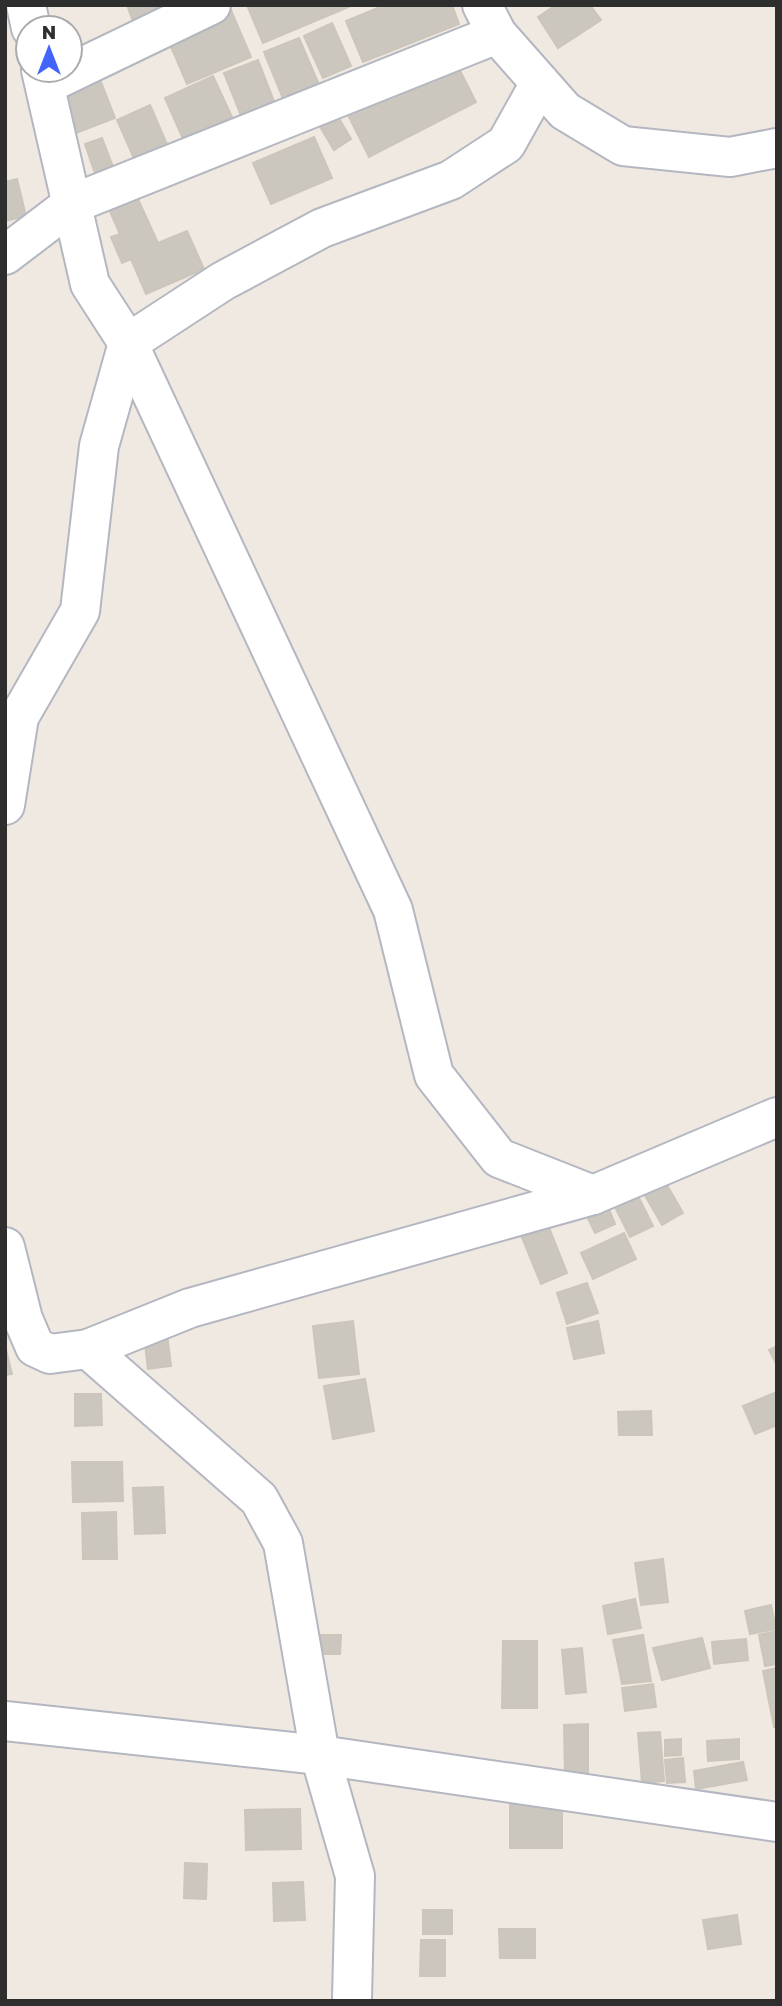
<svg xmlns="http://www.w3.org/2000/svg" width="782" height="2006" viewBox="0 0 782 2006" font-family="'Golos Text',sans-serif">
	<rect width="100%" height="100%" fill="#efe9e1"/>
	<g fill="#cbc7bf" stroke="#cbc5ba" stroke-width="2">
		<path d="M127,5h37l4,12 -32,12z"/>
		<path d="M247,5h106l-90,38z"/>
		<path d="M385,5h67l7,19 -96,38 -17,-41z"/>
		<path d="M556,5h34l11,15 -43,28 -20,-31z"/>
		<path d="M230,8l21,49 -64,27 -21,-49z"/>
		<path d="M332,23l19,43 -28,12 -19,-42z"/>
		<path d="M299,38l21,49 -36,14 -20,-49z"/>
		<path d="M258,60l17,44 -33,14 -18,-45z"/>
		<path d="M455,61l21,41 -107,55 -21,-42z"/>
		<path d="M96,69l19,49 -44,17 -19,-49z"/>
		<path d="M213,76l19,41 -49,22 -18,-41z"/>
		<path d="M150,105l19,44 -33,14 -19,-43z"/>
		<path d="M337,115l14,24 -17,11 -15,-25z"/>
		<path d="M314,137l18,41 -61,26 -18,-41z"/>
		<path d="M102,138l13,34 -18,7 -12,-35z"/>
		<path d="M17,179l9,37 -21,5v-39z"/>
		<path d="M136,195l22,48 29,-12 17,38 -58,25 -15,-35 -9,4 -11,-26 9,-3 -12,-27z"/>
		<path d="M660,1173l23,40 -21,12 -23,-40z"/>
		<path d="M633,1186l20,40 -23,11 -20,-40z"/>
		<path d="M608,1207l7,17 -20,9 -8,-17z"/>
		<path d="M544,1215l23,58 -26,11 -24,-59z"/>
		<path d="M624,1233l12,26 -43,20 -12,-26z"/>
		<path d="M587,1283l11,30 -31,11 -10,-31z"/>
		<path d="M353,1321l6,53 -40,4 -6,-52z"/>
		<path d="M598,1321l6,32 -30,6 -7,-31z"/>
		<path d="M167,1334l4,32 -23,3 -4,-32z"/>
		<path d="M5,1346l7,28 -7,1z"/>
		<path d="M777,1346v19l-8,-15z"/>
		<path d="M365,1379l9,52 -41,8 -9,-53z"/>
		<path d="M777,1392v33l-22,9 -12,-28z"/>
		<path d="M75,1394h26l1,31 -27,1z"/>
		<path d="M651,1411l1,24h-33l-1,-23z"/>
		<path d="M72,1462h50l1,39 -50,1z"/>
		<path d="M163,1487l2,46 -30,1 -2,-46z"/>
		<path d="M116,1512l1,47h-34l-1,-46z"/>
		<path d="M663,1559l5,43 -27,3 -6,-42z"/>
		<path d="M635,1599l6,29 -33,6 -5,-28z"/>
		<path d="M771,1605l5,24 -26,5 -5,-23z"/>
		<path d="M777,1631v33l-12,2 -6,-31z"/>
		<path d="M309,1635h32l-1,19h-31z"/>
		<path d="M643,1635l8,46 -29,3 -9,-44z"/>
		<path d="M702,1638l8,30 -48,12 -9,-32z"/>
		<path d="M746,1639l2,21 -34,4 -2,-22z"/>
		<path d="M503,1641h34v67h-35z"/>
		<path d="M582,1648l4,44 -20,2 -4,-44z"/>
		<path d="M777,1668v59h-3l-11,-56z"/>
		<path d="M653,1684l3,23 -31,4 -3,-23z"/>
		<path d="M588,1724v54h-23l-1,-53z"/>
		<path d="M660,1732l4,49 -22,2 -4,-50z"/>
		<path d="M681,1739v16l-16,1v-16z"/>
		<path d="M739,1739v20l-31,2 -1,-20z"/>
		<path d="M683,1758l2,24 -18,1 -2,-23z"/>
		<path d="M743,1762l4,18 -51,9 -2,-18z"/>
		<rect x="510" y="1801" width="52" height="47"/>
		<path d="M300,1809l1,40 -55,1 -1,-40z"/>
		<path d="M185,1863l22,1 -1,35 -22,-1z"/>
		<path d="M303,1882l2,38 -31,1 -1,-38z"/>
		<rect x="423" y="1910" width="29" height="24"/>
		<path d="M737,1915l4,29 -33,5 -5,-29z"/>
		<path d="M499,1929h36v29h-35z"/>
		<path d="M421,1940h24v36h-25z"/>
	</g>
	<g fill="none" stroke-linecap="round" stroke-linejoin="round">
		<g stroke="#b4b7c1" stroke-width="42">
			<g id="minor">
				<path d="M26,5l5,23"/>
				<path d="M482,5l15,29 68,77 58,35 107,11 47,-9"/>
				<path d="M41,70l49,214 38,59 265,567 41,165 65,83 94,37"/>
				<path d="M45,85l166,-80"/>
				<path d="M5,255l67,-51 425,-170"/>
				<path d="M5,805l14,-88 61,-106 19,-165 29,-103 95,-62 99,-53 129,-48 55,-36 34,-61"/>
				<path d="M5,1247l18,72 12,28 15,7 38,-5 171,150 24,44 37,212 35,121 -3,122"/>
				<path d="M88,1349l102,-41 403,-113 184,-78"/>
				<path d="M5,1721l315,34 457,67"/>
			</g>
		</g>
		<use href="#minor" stroke="#fff" stroke-width="38"/>
	</g>
	<rect width="782" height="2006" fill="none" stroke="#2e2e2e" stroke-width="14"/>
	<g transform="translate(49 49)"><circle r="33" fill="#ffffff" stroke="#ababab" stroke-width="2"/>
	<path d="M0-5L12 26L0 18L-12 26Z" fill="#4264fb"/>
	<text y="-10" font-size="19" font-weight="bold" text-anchor="middle" fill="#2e2e2e">N</text>
	</g>
</svg>
